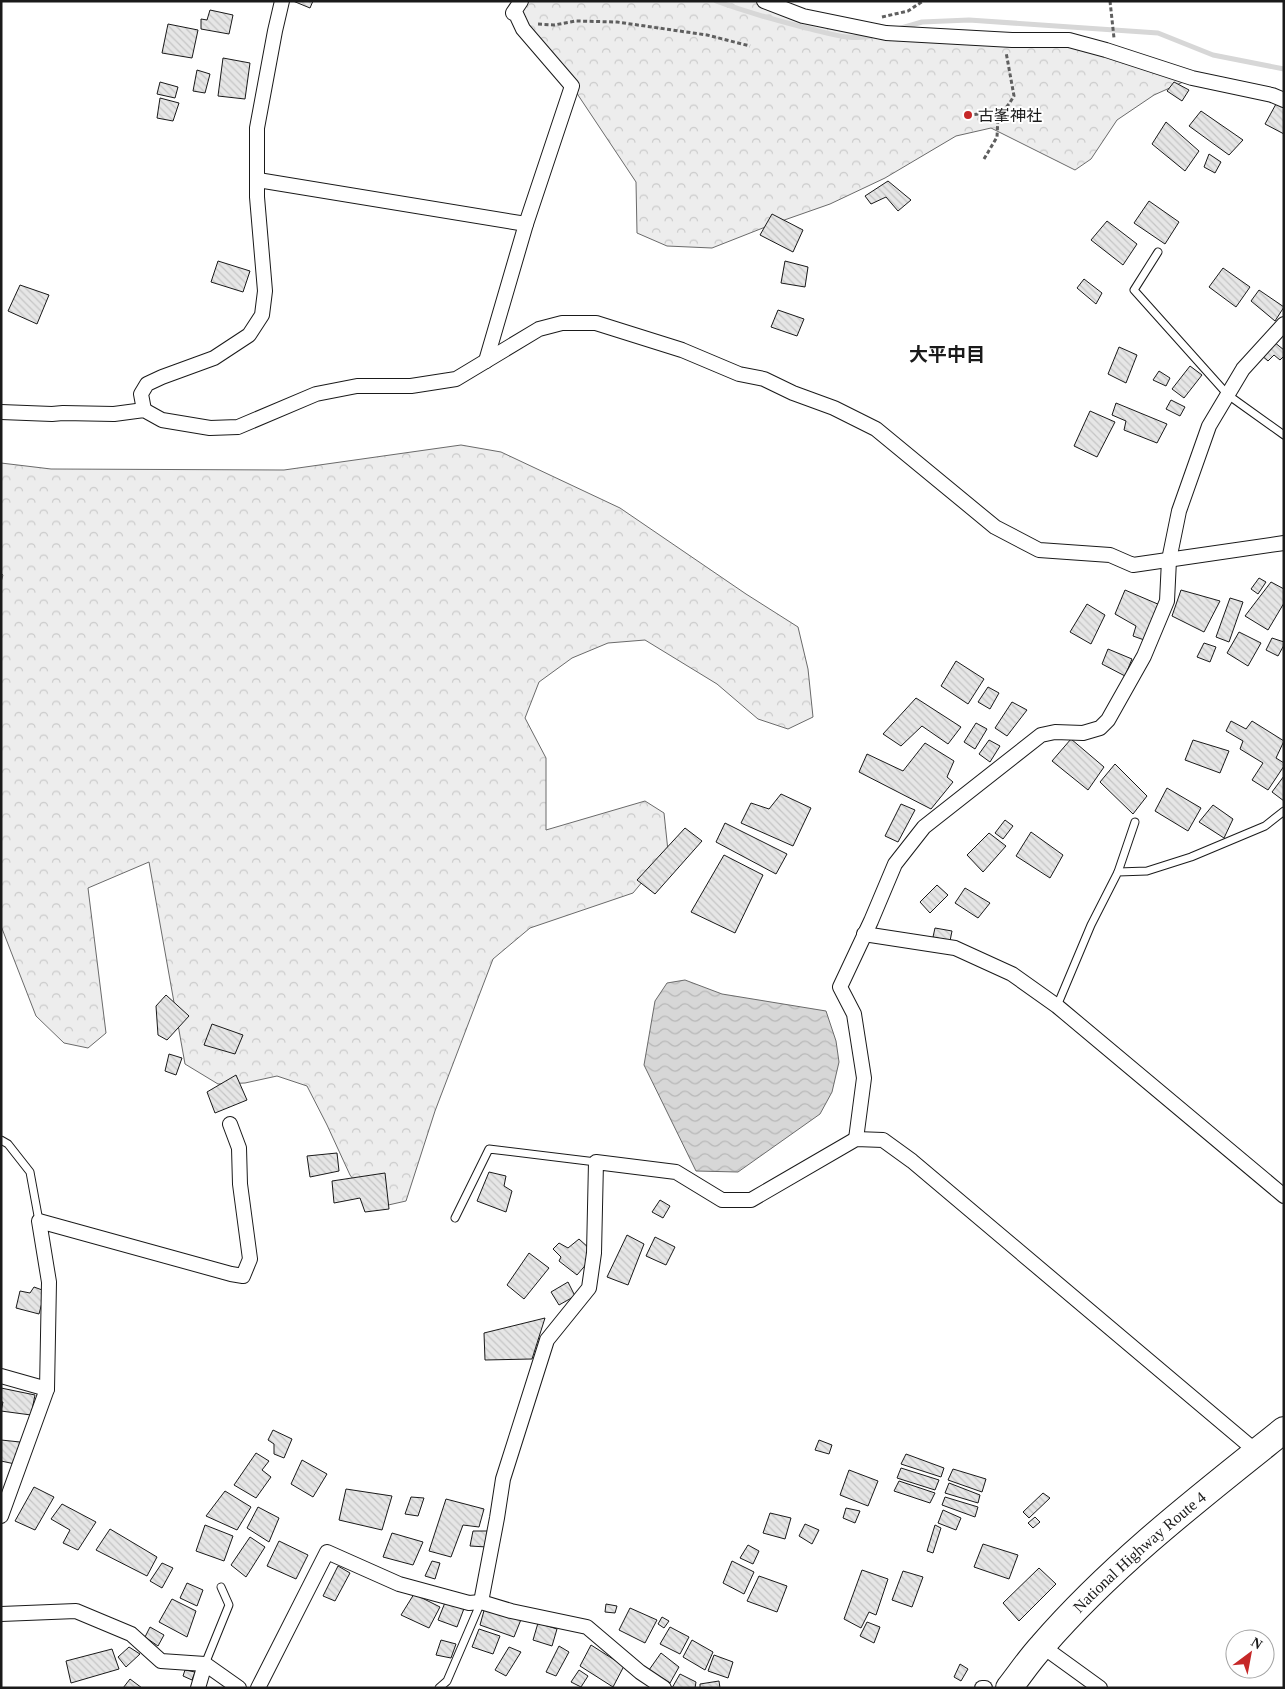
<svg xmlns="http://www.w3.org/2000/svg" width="1285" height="1689" viewBox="0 0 1285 1689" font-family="'Times New Roman','Noto Sans JP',serif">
	<defs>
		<pattern id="forest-crowns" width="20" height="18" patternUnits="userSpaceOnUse" patternTransform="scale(1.25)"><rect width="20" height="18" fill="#ededed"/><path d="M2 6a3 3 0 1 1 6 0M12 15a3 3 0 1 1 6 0" fill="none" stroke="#cbcbcb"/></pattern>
		<pattern id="water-waves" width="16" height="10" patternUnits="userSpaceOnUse" patternTransform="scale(1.25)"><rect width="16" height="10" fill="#d7d7d7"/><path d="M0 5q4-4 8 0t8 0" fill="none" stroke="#b8b8b8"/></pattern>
		<pattern id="building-back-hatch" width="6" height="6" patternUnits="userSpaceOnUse" patternTransform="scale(1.25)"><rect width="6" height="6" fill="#e6e6e6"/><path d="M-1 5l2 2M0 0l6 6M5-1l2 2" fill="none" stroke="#c5c5c5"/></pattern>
	</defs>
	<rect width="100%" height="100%" fill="#fff"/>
	<g fill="url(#forest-crowns)" stroke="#6a6a6a">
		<path d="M523,1h241l122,32 183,7 123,38 -38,17 -37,25 -26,39 -16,11 -84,-42 -35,8 -71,42 -55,26 -57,20 -61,24 -45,-2 -30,-13 -1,-51 -64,-96 -56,-72z"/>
		<path d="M461,445l40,7 119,56 126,86 52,33 10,42 5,48 -25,12 -30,-10 -41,-35 -72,-44 -37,3 -36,15 -33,24 -14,36 21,40v72l99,-29 19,12 4,38 -35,42 -103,35 -37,31 -58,152 -29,90 -31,7 -25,-33 -23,-50 -20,-39 -30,-10 -32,7 -27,1 -33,-20 -36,-202 -61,26 18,145 -18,15 -24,-5 -28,-27 -35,-90v-344l2,-7 -2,-2v-110l50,6 233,1z"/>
	</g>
	<path fill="url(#water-waves)" stroke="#6a6a6a" d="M685,980l37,14 104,17 10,30 3,21 -7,30 -12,22 -82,58 -42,-1 -52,-106 11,-64 12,-18z"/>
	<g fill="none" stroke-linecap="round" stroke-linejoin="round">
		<g stroke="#d7d7d7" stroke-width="5">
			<path d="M716,1c30,11 59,19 90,27 23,5 46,14 69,7"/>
			<path d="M898,29l24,-7 47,-2 189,13 55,22 71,14"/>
		</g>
	</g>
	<g fill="url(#building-back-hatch)" stroke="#1a1a1a">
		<path d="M293,1h20l-3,7z"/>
		<path d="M210,10l23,5 -4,19 -28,-5v-10l6,1z"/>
		<path d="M168,24l30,6 -6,28 -30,-5z"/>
		<path d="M223,58l27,5 -5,36 -27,-3z"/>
		<path d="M197,70l13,4 -5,19 -12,-2z"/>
		<path d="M160,82l18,5 -3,11 -18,-4z"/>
		<path d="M1174,82l15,8 -7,11 -15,-10z"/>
		<path d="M160,98l19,5 -6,18 -16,-3z"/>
		<path d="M1276,104l8,3v27l-19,-10z"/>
		<path d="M1201,111l42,29 -14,15 -40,-29z"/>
		<path d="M1166,122l33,29 -14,20 -33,-27z"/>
		<path d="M1209,154l12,8 -6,11 -11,-6z"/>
		<path d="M888,181l23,19 -13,11 -12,-14 -15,7 -6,-8z"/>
		<path d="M1149,201l30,21 -14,22 -31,-21z"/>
		<path d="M772,214l31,16 -10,22 -33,-17z"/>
		<path d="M1107,221l30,23 -14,21 -32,-25z"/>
		<path d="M218,261l32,10 -7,21 -32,-10z"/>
		<path d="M785,261l23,6 -3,20 -24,-4z"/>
		<path d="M1223,268l27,19 -14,20 -27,-20z"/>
		<path d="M1084,279l18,14 -6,11 -19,-16z"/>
		<path d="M20,285l29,10 -12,29 -29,-13z"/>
		<path d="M1259,290l25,17 -9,14 -24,-20z"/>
		<path d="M778,310l26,9 -7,17 -26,-9z"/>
		<path d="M1274,342l10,8v6l-4,4 -6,-5 -6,6 -7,-6z"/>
		<path d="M1119,347l18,8 -11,28 -18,-9z"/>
		<path d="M1190,366l12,9 -18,23 -12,-9z"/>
		<path d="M1159,371l11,7 -4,8 -13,-6z"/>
		<path d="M1171,400l14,7 -5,9 -14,-7z"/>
		<path d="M1116,403l51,21 -10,19 -33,-13 2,-9 -14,-6z"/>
		<path d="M1090,411l25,11 -18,35 -23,-11z"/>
		<path d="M1259,578l7,4 -8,12 -7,-5z"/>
		<path d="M1271,582l13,7v14l-16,27 -23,-14z"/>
		<path d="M1125,590l35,15 -13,36 -14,-5 3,-10 -21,-12z"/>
		<path d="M1181,590l39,11 -16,31 -32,-16z"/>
		<path d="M1230,598l13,4 -14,40 -13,-5z"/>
		<path d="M1087,604l18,11 -14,29 -21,-12z"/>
		<path d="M1239,632l22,11 -13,23 -21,-13z"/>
		<path d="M1272,638l12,4v3l-6,11 -12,-6z"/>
		<path d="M1204,643l12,4 -6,15 -13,-5z"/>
		<path d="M1108,649l24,10 -7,17 -23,-12z"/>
		<path d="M956,661l28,18 -16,25 -27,-18z"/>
		<path d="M988,687l11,6 -9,16 -12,-7z"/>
		<path d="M916,698l45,29 -13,17 -26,-18 -21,20 -18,-12z"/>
		<path d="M1012,702l15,8 -20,26 -12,-8z"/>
		<path d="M1231,721l15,8 6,-8 32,20 -8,17 8,5v3l-16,24 -16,-10 11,-17 -23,-14 3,-8 -17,-10z"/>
		<path d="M976,723l11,6 -12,20 -11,-7z"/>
		<path d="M1071,739l33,28 -16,23 -36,-29z"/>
		<path d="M989,740l11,6 -10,16 -11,-8z"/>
		<path d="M1193,740l36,11 -9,22 -35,-13z"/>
		<path d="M925,743l29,18 -7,16 6,5 -22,27 -72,-37 8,-18 36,17z"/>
		<path d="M1115,764l32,32 -14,18 -33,-32z"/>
		<path d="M1284,776v25l-12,-9z"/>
		<path d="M1167,788l34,20 -13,23 -33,-20z"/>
		<path d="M781,794l30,14 -18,38 -52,-23 10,-20 18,6z"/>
		<path d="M901,804l14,6 -17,32 -13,-6z"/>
		<path d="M1213,805l20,14 -9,19 -25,-16z"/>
		<path d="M1005,820l8,6 -10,13 -8,-6z"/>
		<path d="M725,823l62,31 -11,20 -60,-32z"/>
		<path d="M685,828l17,13 -47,53 -18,-14z"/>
		<path d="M1031,832l32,23 -13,23 -34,-22z"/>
		<path d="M989,833l17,13 -23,26 -16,-17z"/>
		<path d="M724,855l39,20 -28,58 -44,-21z"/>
		<path d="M937,885l11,10 -18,18 -10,-11z"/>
		<path d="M965,888l25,15 -12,15 -23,-15z"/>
		<path d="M935,928l17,3 -2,10 -17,-4z"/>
		<path d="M166,995l23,21 -22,24 -9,-5 -2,-29z"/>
		<path d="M212,1024l31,11 -8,19 -31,-9z"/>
		<path d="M169,1054l13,4 -6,17 -11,-4z"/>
		<path d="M236,1075l11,25 -32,13 -8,-21z"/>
		<path d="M337,1153l2,18 -29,6 -3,-21z"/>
		<path d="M489,1172l17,4 -2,10 8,5 -6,21 -29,-11z"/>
		<path d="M385,1173l4,36 -24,3 -5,-14 -26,5 -2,-22z"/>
		<path d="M660,1200l10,6 -7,12 -11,-6z"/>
		<path d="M627,1235l17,9 -16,41 -21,-8z"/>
		<path d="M655,1237l20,10 -9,18 -20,-9z"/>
		<path d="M579,1239l11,10 -1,12 -12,14 -18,-14 2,-4 -8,-8 6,-6 9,5z"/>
		<path d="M529,1253l20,15 -25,31 -17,-14z"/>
		<path d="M568,1282l7,14 -16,9 -8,-13z"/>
		<path d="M34,1287l11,4 -6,23 -23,-6 4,-17 10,2z"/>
		<path d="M545,1318l-13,41 -47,1 -1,-27z"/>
		<path d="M1,1388l34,7 -4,20 -30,-4 2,-9h-2z"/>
		<path d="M273,1430l19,9 -8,19 -10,-4v-10l-6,-4z"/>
		<path d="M1,1440l19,2 -5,22 -14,-3z"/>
		<path d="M819,1440l13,5 -3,9 -14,-4z"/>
		<path d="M256,1453l13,8 -7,9 9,7 -15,21 -22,-13z"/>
		<path d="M906,1454l38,14 -3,9 -40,-13z"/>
		<path d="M302,1460l25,14 -14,23 -22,-13z"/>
		<path d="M901,1468l38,12 -4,10 -38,-12z"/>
		<path d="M953,1469l33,10 -4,13 -34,-12z"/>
		<path d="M849,1470l29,11 -10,25 -28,-11z"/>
		<path d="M899,1481l36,12 -5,10 -36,-12z"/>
		<path d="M949,1483l31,12 -2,8 -33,-10z"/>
		<path d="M34,1487l20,10 -19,33 -20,-9z"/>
		<path d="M346,1489l46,7 -10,34 -43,-10z"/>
		<path d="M225,1491l26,16 -14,23 -31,-14z"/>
		<path d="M1043,1493l7,5 -21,20 -6,-6z"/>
		<path d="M411,1497l13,1 -6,18 -13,-2z"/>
		<path d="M945,1497l33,10 -3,10 -33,-12z"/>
		<path d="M446,1499l38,10 -5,18 -16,-2 -12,32 -22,-6z"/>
		<path d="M62,1504l34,18 -18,28 -15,-7 7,-13 -19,-11z"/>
		<path d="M258,1507l21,11 -10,24 -22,-14z"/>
		<path d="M846,1508l14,3 -5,12 -12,-5z"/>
		<path d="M943,1510l18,8 -5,12 -18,-7z"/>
		<path d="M770,1513l21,5 -6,21 -22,-6z"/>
		<path d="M1035,1517l5,5 -7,6 -5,-5z"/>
		<path d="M805,1524l14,6 -7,14 -13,-8z"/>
		<path d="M205,1525l28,11 -9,25 -28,-10z"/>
		<path d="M935,1525l6,3 -8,25 -6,-2z"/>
		<path d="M110,1529l47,28 -10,19 -51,-26z"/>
		<path d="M473,1531h16l-2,16 -17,-1z"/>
		<path d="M392,1533l31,9 -10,23 -30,-8z"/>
		<path d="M250,1537l15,10 -19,30 -15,-12z"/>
		<path d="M279,1541l29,14 -12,24 -29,-13z"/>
		<path d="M983,1544l35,11 -9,24 -35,-12z"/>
		<path d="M748,1545l11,6 -6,13 -13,-6z"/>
		<path d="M432,1561l8,2 -5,16 -10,-3z"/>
		<path d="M732,1561l22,11 -10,22 -21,-11z"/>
		<path d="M162,1563l11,5 -11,20 -12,-7z"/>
		<path d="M338,1566l12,7 -15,28 -12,-5z"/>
		<path d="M1039,1568l17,16 -37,37 -16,-18z"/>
		<path d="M862,1570l26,9 -12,36 -7,-3 -8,16 -17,-9z"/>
		<path d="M903,1571l20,6 -11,30 -20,-7z"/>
		<path d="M759,1576l28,10 -10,26 -30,-11z"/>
		<path d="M187,1583l16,7 -6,16 -17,-8z"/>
		<path d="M414,1594l26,13 -11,21 -28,-13z"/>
		<path d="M172,1599l24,12 -9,26 -28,-15z"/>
		<path d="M446,1600l19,6 -8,21 -19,-7z"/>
		<path d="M606,1604l11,2 -2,7 -10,-1z"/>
		<path d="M485,1607l37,10 -8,20 -34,-12z"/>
		<path d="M630,1608l27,12 -12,23 -26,-13z"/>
		<path d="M662,1617l7,4 -5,7 -6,-4z"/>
		<path d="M867,1622l13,5 -6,16 -14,-7z"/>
		<path d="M538,1623l19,6 -5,17 -19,-6z"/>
		<path d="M150,1627l14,8 -6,11 -13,-9z"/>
		<path d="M670,1627l19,10 -9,17 -20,-10z"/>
		<path d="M479,1629l21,7 -7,18 -21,-7z"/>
		<path d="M441,1640l15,4 -5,14 -15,-3z"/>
		<path d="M692,1640l21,12 -8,18 -22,-13z"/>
		<path d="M591,1645l33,21 -11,21 -33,-21z"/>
		<path d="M559,1646l10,6 -13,24 -10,-4z"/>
		<path d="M129,1647l11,7 -14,13 -8,-10z"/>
		<path d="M509,1647l12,5 -15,24 -11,-6z"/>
		<path d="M112,1649l7,20 -48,14 -5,-22z"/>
		<path d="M661,1653l18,14 -9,16 -21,-13z"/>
		<path d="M714,1655l19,7 -5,16 -20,-7z"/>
		<path d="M960,1664l8,5 -7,12 -7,-4z"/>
		<path d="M185,1670l10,2 -3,8 -9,-4z"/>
		<path d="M579,1670l9,6 -7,11 -10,-5z"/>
		<path d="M680,1674l16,8 -1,6h-23z"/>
		<path d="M130,1679l12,9h-19z"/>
		<path d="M719,1681l1,7h-20v-4z"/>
	</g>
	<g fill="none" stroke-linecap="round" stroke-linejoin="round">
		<g stroke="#1a1a1a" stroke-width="9">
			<g id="lane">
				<path d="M1158,252l-24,38 94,105 56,40"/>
				<path d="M1118,872l17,-50"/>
				<path d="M1057,1006l34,-81 27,-53 29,-1 44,-14 74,-31 19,-15"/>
				<path d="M1,1140l7,4 22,28 9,49"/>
				<path d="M455,1218l34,-69 107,13"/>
				<path d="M205,1664l24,-59 -8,-18"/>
				<path d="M439,1688l8,-7 34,-79"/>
			</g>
		</g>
		<g stroke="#1a1a1a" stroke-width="16">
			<g id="street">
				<path d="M764,1l39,15 83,17 126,7h57l37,10 86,28 80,17 12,5"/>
				<path d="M258,180l268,44"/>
				<path d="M486,361l40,-137 46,-138 -49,-57 -7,-15 -3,-1 8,-12"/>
				<path d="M144,410l-3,-16 6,-10 15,-7 52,-19 35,-23 13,-20 3,-24 -8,-94v-69l18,-97 7,-30"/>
				<path d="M1,412l51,2 11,-1 51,1 30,-4 18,10 48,8 28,-1 78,-33 41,-8h54l45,-7 83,-50 23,-6h34l86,27 57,24 25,5 29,14 41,15 42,21 119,98 44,23 71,5 23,10 151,-22"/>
				<path d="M864,934l91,14 57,26 45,32 227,190"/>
				<path d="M856,1139l8,-61 -10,-64 -14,-27 31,-66 24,-57 29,-37 117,-92 14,-3 28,1 17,-5 8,-8 36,-64 23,-55 2,-41 10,-49 30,-85 34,-57 41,-45"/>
				<path d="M1,1376l46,13 -46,127"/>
				<path d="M47,1389l2,-107 -10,-61 192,53 12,2 7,-17 -10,-75 -1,-36 -9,-24"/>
				<path d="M481,1602l16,-84 6,-39 44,-139 42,-52 5,-35 2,-91 80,10 46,28h29l105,-61 27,1 29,21 345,291"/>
				<path d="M1,1614l75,-3 55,23 30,27 44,3 34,24"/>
				<path d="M1042,1646l58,42"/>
				<path d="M198,1688l7,-24"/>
				<path d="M258,1688l69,-136 72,32 70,19 12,-1 30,9 76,16 53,45 24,16"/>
				<path d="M982,1688h3"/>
			</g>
		</g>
		<g stroke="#1a1a1a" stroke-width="28">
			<g id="highway">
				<path id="s1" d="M1009,1688c11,-14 21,-29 33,-42 71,-82 158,-149 242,-216"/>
			</g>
		</g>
		<g stroke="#5f5f5f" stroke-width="3" stroke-dasharray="4 2.5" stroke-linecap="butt">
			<path d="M1110,1l4,37"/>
			<path d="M882,17l26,-6 15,-10"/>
			<path d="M538,24l16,1 22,-4 41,1 90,13 43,11"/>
			<path d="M968,115l34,-3"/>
			<path d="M984,159l13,-22 1,-20 11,-13 5,-8 -8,-44"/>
		</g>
		<use href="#lane" stroke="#fff" stroke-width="7"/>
		<use href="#street" stroke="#fff" stroke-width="14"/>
		<use href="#highway" stroke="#fff" stroke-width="26"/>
	</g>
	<circle fill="#c62828" stroke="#fff" stroke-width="2" cx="968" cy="115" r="5"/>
	<g text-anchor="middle" stroke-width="4" stroke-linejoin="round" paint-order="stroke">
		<g font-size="16" fill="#1a1a1a" stroke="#fff" text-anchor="start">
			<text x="978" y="121">古峯神社</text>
		</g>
		<g font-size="16" fill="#1a1a1a" stroke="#fff">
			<text dy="6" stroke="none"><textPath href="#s1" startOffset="189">National Highway Route 4</textPath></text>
		</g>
		<g font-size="19" font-weight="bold" fill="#1a1a1a" stroke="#fff">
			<text x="947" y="361">大平中目</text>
		</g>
	</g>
	<rect width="1285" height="1689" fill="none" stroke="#1a1a1a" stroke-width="5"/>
	<g transform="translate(1250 1654) rotate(32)"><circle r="24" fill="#ffffff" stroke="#a3a3a3"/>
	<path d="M0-4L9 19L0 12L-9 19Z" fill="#c62828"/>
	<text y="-8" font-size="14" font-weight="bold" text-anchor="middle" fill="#1a1a1a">N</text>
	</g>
</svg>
